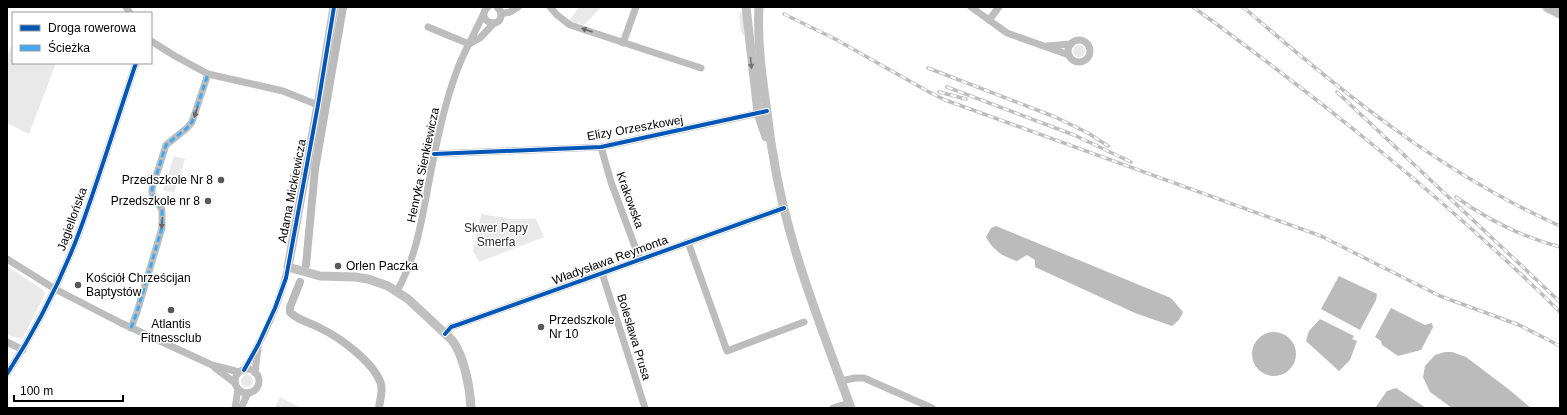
<svg xmlns="http://www.w3.org/2000/svg" width="1567" height="415" viewBox="0 0 1567 415" font-family="Helvetica,sans-serif">
	<rect width="100%" height="100%" fill="#fff"/>
	<g fill="#e9e9e9">
		<path d="M579,7h22l-17,18 -15,-4z"/>
		<path d="M739,12l3,1 4,9 -2,14 -3,-4z"/>
		<path d="M13,42v21h43l-27,71 -22,-11v-67z"/>
		<circle cx="1079" cy="51" r="6"/>
		<path d="M174,156l11,3 -11,34 -11,-3z"/>
		<path d="M481,214l30,5h25l8,18 -65,25 -6,-11z"/>
		<path d="M7,266l36,24 2,4 -23,45 -15,-4z"/>
		<circle cx="247" cy="381" r="6"/>
		<path d="M280,397l21,11h-26z"/>
	</g>
	<g fill="#bbb">
		<path d="M996,226l175,72 12,14 -4,8 -7,6 -37,-13 -100,-46v-7l-8,-5 -10,6c-15,-5 -23,-10 -31,-24l5,-9z"/>
		<path d="M1339,276l38,18 -1,6 -16,30 -39,-21z"/>
		<path d="M1391,308l34,17 7,-2 1,4 -12,23 -23,6 -16,-11 -1,-4 -6,-4z"/>
		<path d="M1320,319l34,17 -2,3 5,2 -7,19 -11,11 -33,-30 3,-10z"/>
		<circle cx="1274" cy="354" r="22"/>
		<path d="M1445,352h7l14,5 41,31 24,20h-79l-22,-16 -7,-15 2,-11 10,-11z"/>
		<path d="M1396,388l30,20h-51l12,-17z"/>
	</g>
	<g fill="none" stroke-linecap="round" stroke-linejoin="round">
		<g stroke="#bbb" stroke-width="8">
			<path d="M306,265l9,-96 28,-162"/>
			<path d="M300,282l-10,25v5c7,8 21,11 30,16 19,9 54,34 61,56 2,7 -1,16 -2,24"/>
		</g>
		<g stroke="#dbdbdb" stroke-width="12">
			<path id="primary" d="M1548,7l12,6"/>
		</g>
		<g stroke="#bdbdbd" stroke-width="7">
			<path d="M126,7l4,6"/>
			<path d="M488,7c-15,13 15,26 13,5l-4,-5"/>
			<path d="M550,7l7,8 13,10 131,43"/>
			<path d="M971,7l36,26 62,22"/>
			<path d="M484,13l-15,31 11,-6 14,-15"/>
			<path d="M501,14l9,-2 8,-5"/>
			<path d="M989,20l10,-13"/>
			<circle cx="1079" cy="51" r="11"/>
			<path d="M151,41l24,15 33,18 75,17 35,14"/>
			<path d="M623,43l13,-36"/>
			<path d="M1047,46l24,-2"/>
			<path d="M601,147l10,35 29,78"/>
			<path d="M434,154l167,-7 162,-35"/>
			<path d="M688,242l39,109 77,-29"/>
			<path d="M7,259l48,30 66,34 91,42 27,7"/>
			<path d="M602,273l43,135"/>
			<path d="M397,291c19,-34 24,-67 31,-104 8,-43 20,-105 41,-143l-41,-17"/>
			<path d="M131,328l6,-16 25,-84v-18l-10,-16v-5l14,-44 21,-17 5,-6 16,-48"/>
			<path d="M445,334l6,-7 9,-3 324,-116"/>
			<path d="M7,342l16,8"/>
			<path d="M215,368l20,15"/>
			<circle cx="247" cy="381" r="12"/>
			<path d="M244,370c19,-32 36,-66 44,-103"/>
			<path d="M255,373l3,-26"/>
			<path d="M7,374c29,-45 54,-93 73,-144 20,-55 37,-111 56,-167"/>
			<path d="M841,381l14,-3h9l68,30"/>
			<path d="M235,408l3,-19"/>
			<path d="M241,408l7,-15"/>
			<path d="M833,408l16,-5"/>
		</g>
		<g stroke="#c0c0c0" stroke-width="9">
			<path d="M334,7l-16,98 -30,162 32,9 35,1 13,2 20,7 20,13 44,41c12,16 18,47 19,68"/>
			<path d="M746,7l12,106 8,24"/>
			<path d="M759,7c-2,36 3,70 8,105 2,14 3,28 6,42 13,86 48,173 78,254"/>
		</g>
		<use href="#primary" stroke="#bdbdbd" stroke-width="10"/>
		<g stroke="#bdbdbd" stroke-width="3.5">
			<g id="rail">
				<path d="M1193,7c129,94 254,193 367,305"/>
				<path d="M1243,7c97,84 198,166 317,219"/>
				<path d="M784,14l53,26 92,52 16,8 376,136 119,60 79,29 41,21"/>
				<path d="M928,68l127,49 33,16 20,13"/>
				<path d="M947,87l127,48 57,27"/>
				<path d="M939,92l27,7"/>
				<path d="M1337,92l223,210"/>
				<path d="M1456,197c32,23 66,40 104,50"/>
			</g>
		</g>
		<use href="#rail" stroke="#fff" stroke-width="2" stroke-dasharray="6" stroke-linecap="butt"/>
		<path stroke="#3fa9f5" stroke-width="3" stroke-dasharray="6 3" stroke-linecap="butt" d="M131,328l6,-16 25,-84v-18l-10,-16v-5l14,-44 21,-17 5,-6 16,-48"/>
		<g stroke="#fff" stroke-width="6">
			<g id="cycleway">
				<path d="M434,154l167,-7 166,-36"/>
				<path d="M445,334l6,-7 9,-3 324,-116"/>
				<path d="M244,370l14,-25 17,-37 11,-30 32,-173 16,-98"/>
				<path d="M7,374c29,-45 54,-93 73,-144 20,-55 37,-111 56,-167"/>
			</g>
		</g>
		<use href="#cycleway" stroke="#0057b8" stroke-width="4"/>
	</g>
	<defs><path id="oneway-solid" d="M-6-.8H1V-3.2L6.5 0L1 3.2V.8H-6Z"/></defs>
	<g fill="#686868">
		<use href="#oneway-solid" transform="translate(587 30) rotate(-161)"/>
		<use href="#oneway-solid" transform="translate(196 112) rotate(108)"/>
		<use href="#oneway-solid" transform="translate(162 223) rotate(95)"/>
	</g>
	<use fill="#737373" href="#oneway-solid" transform="translate(751 63) rotate(85)"/>
	<g fill="#595959" stroke="#fff" stroke-width="1.5">
		<circle cx="221" cy="180" r="4"/>
		<circle cx="208" cy="201" r="4"/>
		<circle cx="338" cy="266" r="4"/>
		<circle cx="78" cy="285" r="4"/>
		<circle cx="171" cy="310" r="4"/>
		<circle cx="541" cy="327" r="4"/>
	</g>
	<g text-anchor="middle" stroke-width="3" stroke-linejoin="round" paint-order="stroke">
		<g font-size="12" fill="#000" stroke="#fff">
			<text transform="translate(635 128) rotate(-10)" y="4">Elizy Orzeszkowej</text>
			<text transform="translate(423 165) rotate(-78)" y="4">Henryka Sienkiewicza</text>
			<text transform="translate(292 191) rotate(-79)" y="4">Adama Mickiewicza</text>
			<text transform="translate(630 200) rotate(70)" y="4">Krakowska</text>
			<text transform="translate(72 219) rotate(-70)" y="4">Jagiellońska</text>
			<text transform="translate(610 260) rotate(-20)" y="4">Władysława Reymonta</text>
			<text transform="translate(634 337) rotate(73)" y="4">Bolesława Prusa</text>
		</g>
		<g font-size="12" fill="#000" stroke="#fff" text-anchor="start">
			<text x="213" y="184" text-anchor="end">Przedszkole Nr 8</text>
			<text x="200" y="205" text-anchor="end">Przedszkole nr 8</text>
			<text x="346" y="270">Orlen Paczka</text>
			<text x="86" y="282">Kościół Chrześcijan<tspan x="86" dy="14">Baptystów</tspan></text>
			<text x="549" y="324">Przedszkole<tspan x="549" dy="14">Nr 10</tspan></text>
			<text x="171" y="328" text-anchor="middle">Atlantis<tspan x="171" dy="14">Fitnessclub</tspan></text>
		</g>
		<g font-size="12" fill="#2e2e2e" stroke="#fff">
			<text x="496" y="232">Skwer Papy<tspan x="496" dy="14">Smerfa</tspan></text>
		</g>
	</g>
	<rect width="1567" height="415" fill="none" stroke="#000000" stroke-width="16"/>
	<rect x="12" y="12" width="140" height="52" fill="#ffffff" stroke="#999999"/>
	<rect x="20" y="25" width="20" height="6" fill="#0057b8" stroke="#999999"/>
	<text x="48" y="32" font-size="12" fill="#000000">Droga rowerowa</text>
	<rect x="20" y="45" width="20" height="6" fill="#3fa9f5" stroke="#999999"/>
	<text x="48" y="52" font-size="12" fill="#000000">Ścieżka</text>
	<path d="M14 395v6h109v-6" fill="none" stroke="#000000" stroke-width="2"/>
	<text x="20" y="395" font-size="12" fill="#000000" stroke="#ffffff" stroke-width="3" paint-order="stroke">100 m</text>
</svg>
